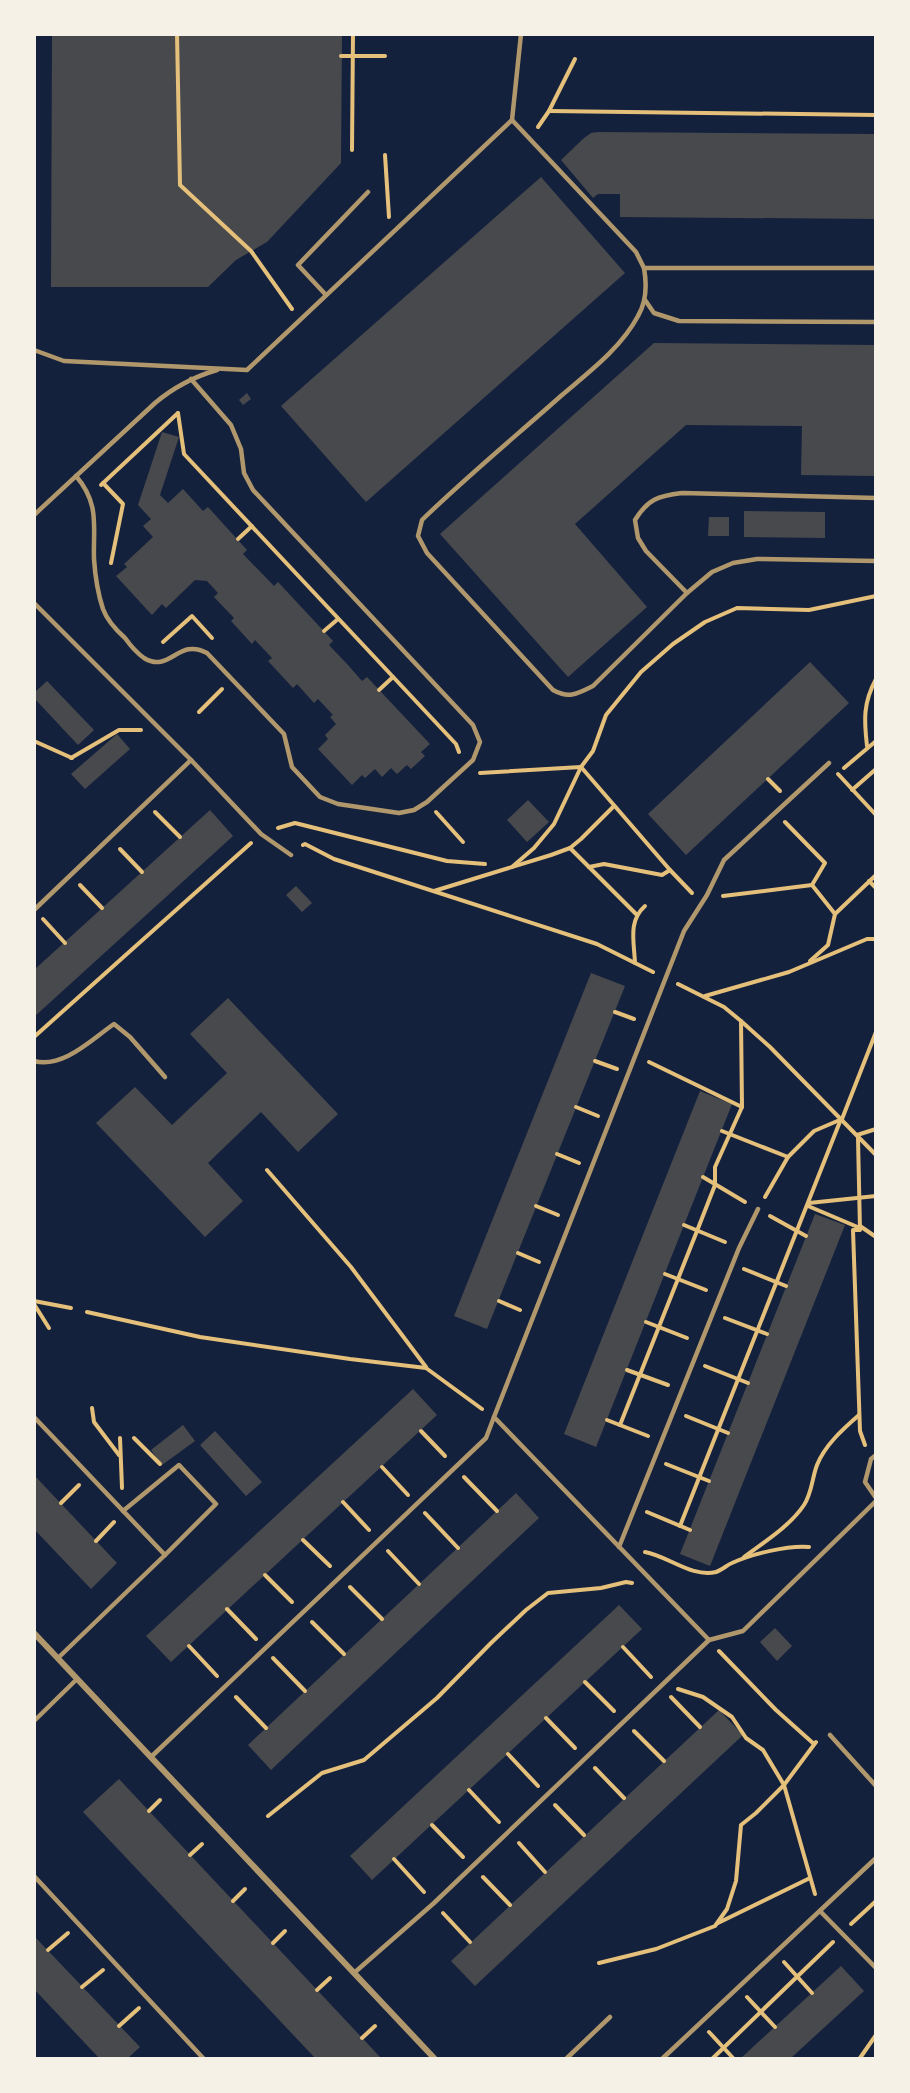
<svg xmlns="http://www.w3.org/2000/svg" width="910" height="2093" viewBox="0 0 910 2093" font-family="'Roboto Condensed',sans-serif">
	<rect width="100%" height="100%" fill="#14213d"/>
	<g fill="#48494c">
		<path d="M52,34h290l-1,129 -74,79 -31,18 -28,27h-157z"/>
		<path d="M598,132l278,2v85l-256,-2v-23h-22l-5,4 -32,-38 23,-22 7,-5z"/>
		<path d="M541,177l84,96 -259,229 -85,-96z"/>
		<path d="M654,343l222,2v131l-75,-1 1,-49 -116,-1 -111,99 72,83 -79,70 -128,-143z"/>
		<path d="M247,393l4,6 -8,6 -4,-5z"/>
		<path d="M162,432l17,5 -19,58 8,8 15,-14 20,22 5,-4 39,43 -4,4 31,32 4,-4 55,59 -4,4 19,20 14,16 5,-4 63,67 -9,8 4,4 -14,13 -4,-4 -10,9 -6,-6 -9,9 -7,-8 -10,9 -3,-3 -10,10 -34,-36 10,-10 -3,-4 11,-11 -6,-7 3,-2 -15,-16 -4,4 -17,-19 -4,4 -25,-27 4,-3 -17,-18 -3,4 -21,-23 3,-3 -20,-21 4,-4 -11,-12 -12,-1 -29,28 -4,-4 -10,11 -36,-39 11,-9 -3,-3 29,-27 -10,-11 8,-7 -13,-14z"/>
		<path d="M744,511l81,1v26l-81,-1z"/>
		<path d="M709,517h20v19h-21z"/>
		<path d="M810,662l39,41 -163,152 -38,-41z"/>
		<path d="M47,681l47,49 -16,15 -44,-47v-5z"/>
		<path d="M117,734l13,15 -45,40 -14,-15z"/>
		<path d="M528,800l21,22 -22,20 -20,-22z"/>
		<path d="M210,810l23,26 -199,181v-47z"/>
		<path d="M296,886l16,17 -10,9 -16,-17z"/>
		<path d="M591,973l34,13 -138,343 -33,-13z"/>
		<path d="M228,998l110,116 -40,38 -37,-40 -53,51 35,38 -38,36 -109,-114 39,-36 37,38 55,-52 -37,-39z"/>
		<path d="M700,1091l32,13 -136,343 -32,-13z"/>
		<path d="M815,1214l30,11 -135,341 -30,-12z"/>
		<path d="M413,1389l24,26 -266,247 -25,-26z"/>
		<path d="M183,1425l12,16 -33,24 -11,-15z"/>
		<path d="M215,1431l47,51 -16,14 -46,-51z"/>
		<path d="M34,1475l83,88 -26,26 -57,-60z"/>
		<path d="M516,1493l23,25 -268,252 -23,-25z"/>
		<path d="M619,1605l23,24 -270,251 -22,-24z"/>
		<path d="M775,1628l17,18 -15,15 -17,-19z"/>
		<path d="M719,1710l24,25 -268,251 -24,-25z"/>
		<path d="M119,1779l262,279h-66l-232,-246z"/>
		<path d="M34,1936l106,111 -12,11h-29l-65,-69z"/>
		<path d="M841,1966l23,25 -73,67h-50z"/>
	</g>
	<g fill="none" stroke-linecap="round" stroke-linejoin="round">
		<g stroke="#e5c07b" stroke-width="4">
			<path d="M177,34l3,151 71,66 41,58"/>
			<path d="M341,56h44"/>
			<path d="M549,111l327,4"/>
			<path d="M538,127l11,-16 26,-52"/>
			<path d="M352,150l1,-116"/>
			<path d="M385,155l4,62"/>
			<path d="M178,413l6,41 272,290 3,8"/>
			<path d="M103,483l20,21 -12,59"/>
			<path d="M101,485l77,-72"/>
			<path d="M238,539l14,-13"/>
			<path d="M324,631l14,-12"/>
			<path d="M163,642l29,-26 20,22"/>
			<path d="M379,690l14,-13"/>
			<path d="M199,712l23,-23"/>
			<path d="M34,741l38,17"/>
			<path d="M867,746c-3,-26 -4,-43 9,-67"/>
			<path d="M71,758l48,-28h22"/>
			<path d="M844,768l32,-27"/>
			<path d="M480,773l101,-6 89,103 -8,5 -58,-11 -15,3"/>
			<path d="M838,774l38,41"/>
			<path d="M768,779l12,12"/>
			<path d="M852,790l24,-21"/>
			<path d="M155,812l25,25"/>
			<path d="M436,812l27,30"/>
			<path d="M278,828l17,-5 152,38 38,3"/>
			<path d="M303,845l2,-1 29,15 263,85 56,28"/>
			<path d="M570,848l66,66"/>
			<path d="M120,849l22,23"/>
			<path d="M512,867l22,-19 20,-24 27,-57 12,-16 13,-36 35,-43 32,-28 32,-22 32,-14 72,2 67,-14"/>
			<path d="M670,870l22,23"/>
			<path d="M869,881l7,7"/>
			<path d="M80,885l22,23"/>
			<path d="M434,891l117,-36 19,-7 11,-9 33,-33"/>
			<path d="M723,896l89,-11 13,-22 -40,-41"/>
			<path d="M835,914l41,-39"/>
			<path d="M43,919l22,24"/>
			<path d="M810,961l18,-16 7,-31 -23,-29"/>
			<path d="M635,963c-1,-22 -7,-42 10,-57"/>
			<path d="M678,984l46,23 17,14 29,26 106,108"/>
			<path d="M705,996l84,-24 78,-33h9"/>
			<path d="M615,1012l19,7"/>
			<path d="M34,1037l217,-194"/>
			<path d="M595,1061l22,8"/>
			<path d="M649,1062l93,45"/>
			<path d="M576,1107l22,9"/>
			<path d="M722,1131l66,26"/>
			<path d="M857,1135l19,-6"/>
			<path d="M858,1138l2,92h-7l7,201 5,14"/>
			<path d="M557,1154l22,9"/>
			<path d="M267,1170l84,97 75,100"/>
			<path d="M703,1177l42,25"/>
			<path d="M765,1197l23,-40 26,-26 28,-12 34,-87"/>
			<path d="M809,1203l67,-7"/>
			<path d="M536,1206l22,9"/>
			<path d="M808,1206l52,22"/>
			<path d="M770,1216l36,20"/>
			<path d="M684,1225l41,17"/>
			<path d="M860,1226l16,11"/>
			<path d="M518,1253l21,9"/>
			<path d="M744,1269l42,17"/>
			<path d="M665,1274l41,16"/>
			<path d="M34,1301l37,7"/>
			<path d="M499,1301l21,9"/>
			<path d="M34,1304l15,24"/>
			<path d="M87,1312l113,25 150,22 76,9 56,41"/>
			<path d="M725,1318l42,16"/>
			<path d="M646,1322l41,16"/>
			<path d="M705,1366l43,17"/>
			<path d="M627,1370l41,15"/>
			<path d="M92,1408l2,14 25,33"/>
			<path d="M686,1416l42,17"/>
			<path d="M607,1420l41,16"/>
			<path d="M620,1425l77,-194 18,-46v-18l27,-60 -1,-86"/>
			<path d="M421,1431l24,25"/>
			<path d="M120,1438l2,50"/>
			<path d="M134,1438l26,26"/>
			<path d="M666,1464l43,17"/>
			<path d="M382,1467l26,28"/>
			<path d="M464,1477l33,34"/>
			<path d="M343,1502l26,28"/>
			<path d="M61,1503l18,-18"/>
			<path d="M647,1512l43,18"/>
			<path d="M425,1513l33,35"/>
			<path d="M680,1526l161,-407"/>
			<path d="M303,1540l27,26"/>
			<path d="M96,1541l18,-19"/>
			<path d="M388,1551l31,33"/>
			<path d="M645,1552c23,4 47,26 71,20 6,-2 11,-7 16,-9 20,-9 56,-18 77,-16"/>
			<path d="M744,1557c20,-15 46,-31 60,-52 8,-12 8,-27 13,-40 8,-20 26,-36 42,-50"/>
			<path d="M265,1575l27,27"/>
			<path d="M350,1587l32,32"/>
			<path d="M227,1609l29,30"/>
			<path d="M312,1622l32,32"/>
			<path d="M189,1646l28,30"/>
			<path d="M623,1647l28,30"/>
			<path d="M719,1651l57,59 38,34"/>
			<path d="M273,1658l32,33"/>
			<path d="M585,1682l29,29"/>
			<path d="M236,1697l30,31"/>
			<path d="M671,1697l29,30"/>
			<path d="M546,1718l29,30"/>
			<path d="M634,1731l30,30"/>
			<path d="M508,1754l30,32"/>
			<path d="M595,1768l29,30"/>
			<path d="M469,1790l30,32"/>
			<path d="M555,1805l29,30"/>
			<path d="M149,1811l11,-11"/>
			<path d="M268,1816l54,-43 42,-13 73,-62 54,-55 35,-33 22,-17 53,-5 25,-6 6,1"/>
			<path d="M432,1825l31,32"/>
			<path d="M519,1843l26,29"/>
			<path d="M190,1855l12,-11"/>
			<path d="M394,1859l30,33"/>
			<path d="M483,1877l27,28"/>
			<path d="M815,1894l-31,-109 32,-43"/>
			<path d="M233,1901l12,-12"/>
			<path d="M443,1913l27,29"/>
			<path d="M718,1923l92,-45"/>
			<path d="M851,1924l25,-23"/>
			<path d="M273,1943l12,-12"/>
			<path d="M48,1950l20,-17"/>
			<path d="M784,1962l28,31"/>
			<path d="M599,1963l57,-14 59,-23 12,-17 9,-28 5,-56 15,-12 28,-28 -21,-35 -17,-12 -14,-21 -29,-20 -25,-8"/>
			<path d="M82,1987l21,-17"/>
			<path d="M317,1990l13,-12"/>
			<path d="M747,1997l28,30"/>
			<path d="M119,2026l20,-18"/>
			<path d="M709,2032l24,26"/>
			<path d="M362,2038l13,-12"/>
			<path d="M713,2058l120,-116"/>
			<path d="M860,2058l16,-23"/>
		</g>
		<g stroke="#b1986c" stroke-width="4.5">
			<path d="M512,120l124,132 8,16h232"/>
			<path d="M644,268c3,17 3,33 -6,48 -17,32 -49,56 -76,79 -46,41 -95,81 -140,125l-4,16 9,17 126,137c16,9 24,4 40,-4l94,-93 25,-21 21,-9 24,-4 119,2"/>
			<path d="M326,295l-28,-30 70,-73"/>
			<path d="M645,300l9,13 25,8 197,1"/>
			<path d="M34,350l30,11 183,9 265,-250 9,-86"/>
			<path d="M76,476c24,28 17,50 18,83 1,15 4,35 9,50 4,11 13,21 22,29 5,7 12,15 19,20 26,16 34,-21 63,-5l77,81 8,33 28,30 18,7 61,9 15,-3 13,-8 46,-42 7,-18 -7,-17 -220,-235 -9,-17 -3,-24 -10,-24 -40,-46"/>
			<path d="M34,515l121,-112c19,-16 38,-26 62,-33"/>
			<path d="M687,593l-41,-42 -8,-13 -3,-18c13,-21 23,-24 47,-27l194,5"/>
			<path d="M34,603l157,157"/>
			<path d="M829,763l-105,97 -17,35 -23,36 -190,486 215,223 34,-9 133,-130"/>
			<path d="M34,910l157,-150 70,74 30,21"/>
			<path d="M34,1061c29,8 58,-22 80,-37l16,13 35,40"/>
			<path d="M34,1417l131,138 -107,103"/>
			<path d="M876,1455l-5,4 -6,23 11,16"/>
			<path d="M123,1511l56,-46 37,39 -51,51"/>
			<path d="M619,1547l120,-299 19,-39"/>
			<path d="M34,1721l43,-42"/>
			<path d="M830,1735l46,51"/>
			<path d="M151,1757l335,-319 8,-21"/>
			<path d="M34,1876l169,182"/>
			<path d="M820,1911l56,57"/>
			<path d="M354,1973l80,-70 275,-263"/>
			<path d="M567,2058l43,-41"/>
			<path d="M663,2058l213,-200"/>
		</g>
		<path stroke="#b1986c" stroke-width="6" d="M34,1633l400,425"/>
	</g>
	<rect width="910" height="2093" fill="none" stroke="#f6f1e7" stroke-width="72"/>
</svg>
